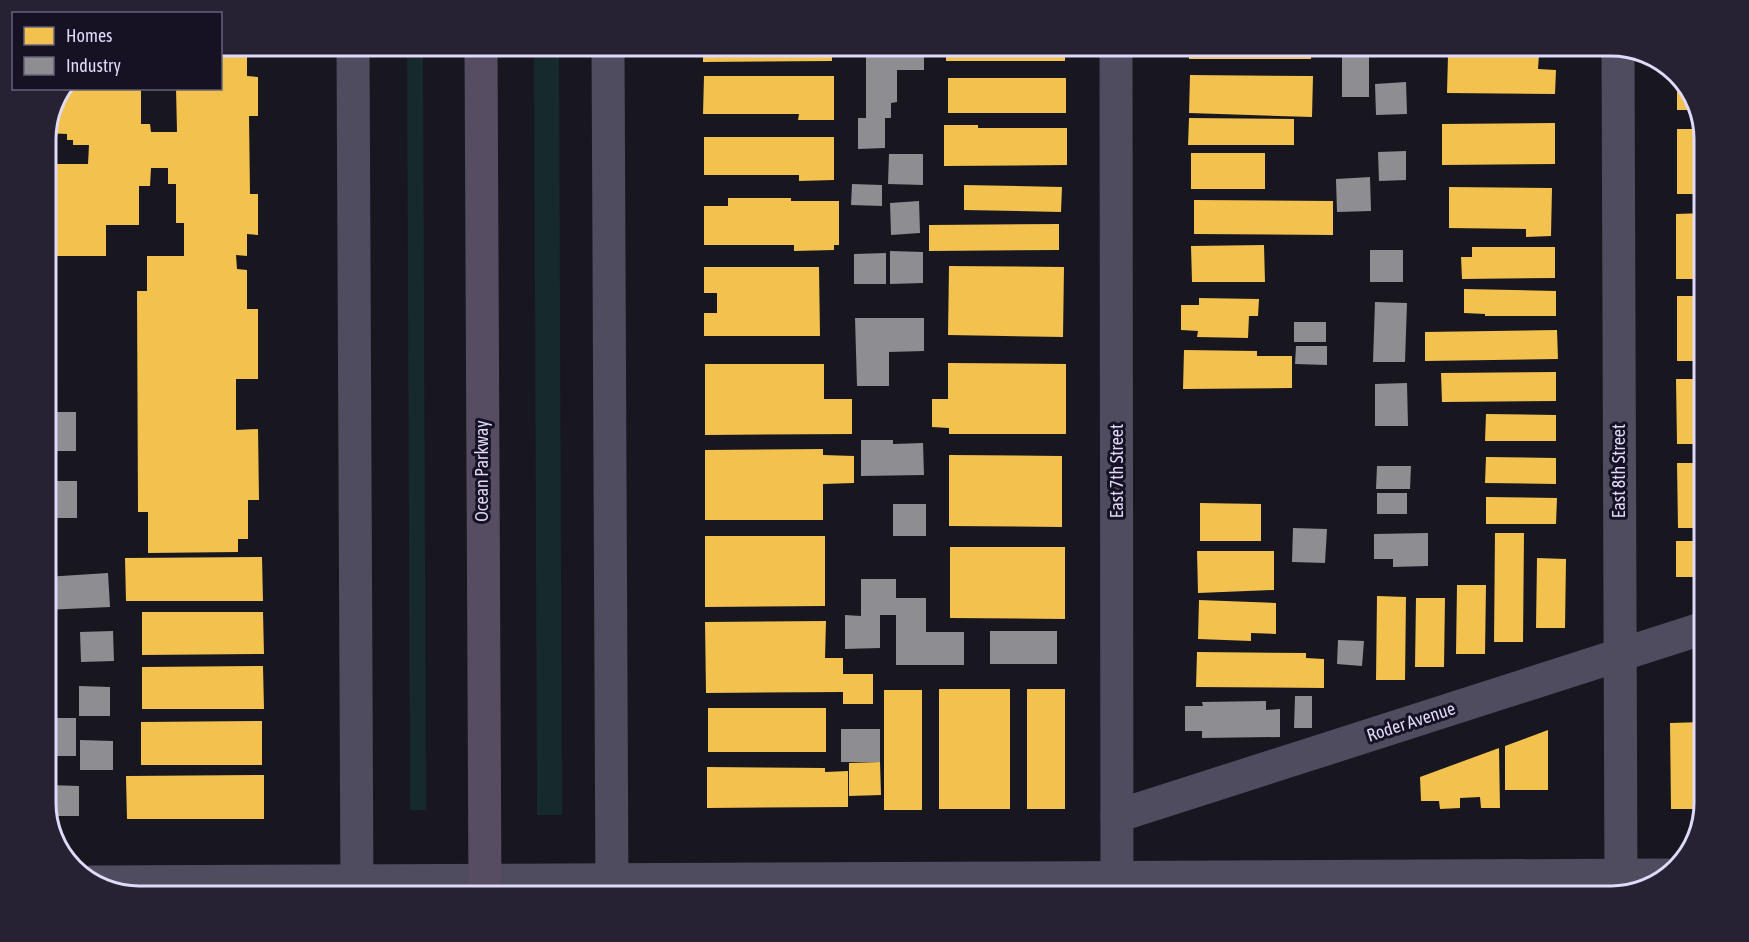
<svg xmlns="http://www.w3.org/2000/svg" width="1749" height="942" viewBox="0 0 1749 942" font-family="'Asap Condensed',sans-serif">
	<rect width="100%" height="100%" fill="#18161f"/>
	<g fill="#16292b">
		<path d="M407,45h16l3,765h-16z"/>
		<path d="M534,45h25l3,770h-25z"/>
	</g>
	<g fill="#f2c14e">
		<path d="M220,45h40v6l-40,-1z"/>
		<path d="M703,45h129v16l-129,1z"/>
		<rect x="946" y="45" width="119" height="16"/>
		<path d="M1189,45h148v10h-26v4h-122z"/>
		<path d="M1448,55h91l-1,14 18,1 -1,24 -108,-1z"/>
		<path d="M220,57h27v19l11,1v39h-9l1,78h8v41l-11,-1v22l-11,-1 1,14 10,1v39h11v70h-22v51l22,-1 1,71h-11v39h-10v13l-90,1v-41h-10l-1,-221h10v-35h37v-33h-8v-39h-8v-16h-17l-1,18h-11v39h-33v31h-61v-92h43l1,-19h-16v-5h-6v-6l-22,-1 20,-45h76v36h9l1,8h26l-1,-44h44z"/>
		<path d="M1190,75l123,1 -1,41 -123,-4z"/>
		<path d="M704,76h130v44h-36l1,-6h-96z"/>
		<rect x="948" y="78" width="118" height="35"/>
		<path d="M1677,81h5l6,6 8,23h-19z"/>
		<path d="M1189,118l105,1v26h-106z"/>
		<path d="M1555,123v41l-113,1v-41z"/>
		<path d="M944,125h34v3h89v37l-123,1z"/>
		<path d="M1677,129h26l1,65h-27z"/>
		<path d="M704,137h130v43l-35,1v-6h-95z"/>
		<rect x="1191" y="153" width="74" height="36"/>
		<path d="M964,185l98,2 -1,25 -97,-2z"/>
		<path d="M1449,187l103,1 -1,48 -25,1v-8l-77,-1z"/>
		<path d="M728,198h63v3h48v44h-5v5l-40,1v-6h-90v-39h24z"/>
		<path d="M1194,200l139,1v34l-139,-1z"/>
		<path d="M1704,213v66h-28v-65z"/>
		<path d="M1059,224v26l-130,1v-26z"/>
		<path d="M1264,245l1,37h-73l-1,-36z"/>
		<path d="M1472,247h83v31l-93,1 -1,-22h11z"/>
		<path d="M949,266l115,1 -1,70 -115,-2z"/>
		<path d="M704,267h115l1,69h-116v-23h13v-20h-13z"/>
		<path d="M1464,289l92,2v25h-71v-2l-21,-1z"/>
		<rect x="1677" y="296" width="27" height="65"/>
		<path d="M1199,298l60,1 -1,17h-9l-1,22 -51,-1 1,-6 -17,-1v-25h18z"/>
		<path d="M1557,330l1,29 -133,2v-29z"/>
		<path d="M1184,350l73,1v5h35v32l-109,1z"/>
		<path d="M948,363l118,1v70h-117v-6l-17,-1v-28h16z"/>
		<path d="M705,364h119v35h28v35l-147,1z"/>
		<path d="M1556,372v29l-114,1 -1,-29z"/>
		<path d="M1676,379h28v65h-27z"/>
		<path d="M1486,414l70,1v26h-71z"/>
		<path d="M823,449v6l31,1v27l-31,1v36h-118v-70z"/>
		<path d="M949,455l113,1v71l-113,-1z"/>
		<path d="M1486,457l70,1v26l-71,-1z"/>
		<path d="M1677,463h27v65h-26z"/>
		<path d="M1486,497l71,1 -1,26h-70z"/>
		<path d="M1200,503l61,1v37h-61z"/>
		<path d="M1495,533h29l-1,109h-29z"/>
		<path d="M705,536h120v70l-120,1z"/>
		<rect x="1676" y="541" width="28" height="36"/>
		<path d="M950,547h115v72l-115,-1z"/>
		<path d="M1197,551h77v39l-76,3z"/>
		<path d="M262,557l1,44h-137l-1,-43z"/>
		<path d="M1537,558l29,1 -1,69h-29z"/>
		<path d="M1457,585h29l-1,69h-29z"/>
		<path d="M1377,596l29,1 -1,83h-29z"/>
		<path d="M1416,598h29l-1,69h-29z"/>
		<path d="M1199,600l77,3v31l-25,-1v8l-53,-2z"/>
		<path d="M142,612h121l1,42 -122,1z"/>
		<path d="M826,621l-1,37h18v16h30v30h-30v-12l-137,1 -1,-71z"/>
		<path d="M1197,652l109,1v5l18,1v29l-128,-1z"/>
		<path d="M263,666l1,43h-122v-42z"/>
		<rect x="939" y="689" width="71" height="120"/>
		<rect x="1027" y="689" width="38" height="120"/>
		<rect x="884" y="690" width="38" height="120"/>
		<rect x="708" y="708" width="118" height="44"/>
		<path d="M262,721v44h-121v-43z"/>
		<path d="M1704,722l-1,87h-32l-1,-86z"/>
		<path d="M1548,730v60h-43v-44z"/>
		<path d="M1499,748l1,60h-19l-1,-11 -20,1v10l-20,1 -1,-8h-18l-1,-24z"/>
		<path d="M880,762l1,33 -32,1v-33z"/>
		<path d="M707,767l118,1v4l23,-1v36l-141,1z"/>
		<path d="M264,775v44h-137l-1,-43z"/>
	</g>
	<g fill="#8d8d92">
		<path d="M866,45h58v25h-27v32l-6,1v15h-6v30l-27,1v-31h8z"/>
		<rect x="1342" y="51" width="27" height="46"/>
		<path d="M1406,82l1,32 -31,1 -1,-31z"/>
		<path d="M1406,151v29l-27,1 -1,-29z"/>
		<path d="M889,154h34v31l-35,-1z"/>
		<path d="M1370,177l1,34 -34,1 -1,-33z"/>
		<path d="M852,184l30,1v21l-31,-1z"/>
		<path d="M919,201l1,32 -29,2 -1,-32z"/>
		<rect x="1370" y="250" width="33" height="32"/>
		<path d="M890,251l33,1v31l-33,1z"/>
		<path d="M886,253v31h-32v-30z"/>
		<path d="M1375,302l32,1 -2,59h-32z"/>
		<path d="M855,318h69v33l-35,1v34h-32z"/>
		<rect x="1294" y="322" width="32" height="20"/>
		<path d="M1296,346h31v19l-32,-1z"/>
		<path d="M1407,383l1,43h-33v-42z"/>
		<rect x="45" y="412" width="31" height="39"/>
		<path d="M861,440h32v4l30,-1 1,32 -63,1z"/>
		<path d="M1377,466h34l-1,23h-34z"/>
		<rect x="45" y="481" width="32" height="37"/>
		<rect x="1377" y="493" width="30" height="21"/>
		<rect x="893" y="504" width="33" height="32"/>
		<path d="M1293,528l34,1 -2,34 -33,-1z"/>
		<path d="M1428,533v33l-35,1v-8h-19v-25z"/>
		<path d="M108,573l2,34 -65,3v-33z"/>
		<path d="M861,579h35v19h30v34h38v33h-68v-50h-16v33l-35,1v-34l16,1z"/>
		<path d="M113,631l1,30 -33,1 -1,-30z"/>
		<rect x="990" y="631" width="67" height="33"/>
		<path d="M1338,640l26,1 -2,25 -25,-2z"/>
		<path d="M1700,680h4v33h-3z"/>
		<path d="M79,686l31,1v29h-31z"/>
		<path d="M1295,696h17v32h-18z"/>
		<path d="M1266,701v9l14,-1v28l-78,1v-7h-17v-25h18l-1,-4z"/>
		<path d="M46,718h30v38h-29z"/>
		<rect x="841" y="729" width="39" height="33"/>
		<path d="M80,740l33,1v29h-33z"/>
		<path d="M48,785l31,1v30h-31z"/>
	</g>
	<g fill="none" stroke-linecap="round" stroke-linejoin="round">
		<g stroke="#4e4c5e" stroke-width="33">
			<path d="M353,45l4,852"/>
			<path d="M608,45l4,852"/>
			<path d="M1116,45l1,852"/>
			<path d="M1618,47l3,847"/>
			<path d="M1117,816l587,-188"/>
			<path d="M91,882l1575,-7"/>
		</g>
		<path stroke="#564d62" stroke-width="33" d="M481,45l4,852"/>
	</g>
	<g text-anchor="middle" stroke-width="6" stroke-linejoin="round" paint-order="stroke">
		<g font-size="18" fill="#dfd9fa" stroke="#161223">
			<text transform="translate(482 471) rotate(-90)" y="6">Ocean Parkway</text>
			<text transform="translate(1117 471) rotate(-90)" y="6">East 7th Street</text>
			<text transform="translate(1619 471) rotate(-90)" y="6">East 8th Street</text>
			<text transform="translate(1411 722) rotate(-18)" y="6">Roder Avenue</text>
		</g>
	</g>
	<path d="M0 0H1749V942H0ZM139 56H1611A83 83 0 0 1 1694 139V803A83 83 0 0 1 1611 886H139A83 83 0 0 1 56 803V139A83 83 0 0 1 139 56Z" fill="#262234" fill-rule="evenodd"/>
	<path fill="none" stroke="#dfd9fa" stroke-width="3" d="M139 56H1611A83 83 0 0 1 1694 139V803A83 83 0 0 1 1611 886H139A83 83 0 0 1 56 803V139A83 83 0 0 1 139 56Z"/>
	<rect x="12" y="12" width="210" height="78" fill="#161223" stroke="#666279" stroke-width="1.5"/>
	<rect x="24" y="27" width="30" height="18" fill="#f2c14e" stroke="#666279" stroke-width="1.5"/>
	<text x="66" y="42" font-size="18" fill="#dfd9fa">Homes</text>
	<rect x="24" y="57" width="30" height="18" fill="#8d8d92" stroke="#666279" stroke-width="1.5"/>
	<text x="66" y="72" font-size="18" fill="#dfd9fa">Industry</text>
</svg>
